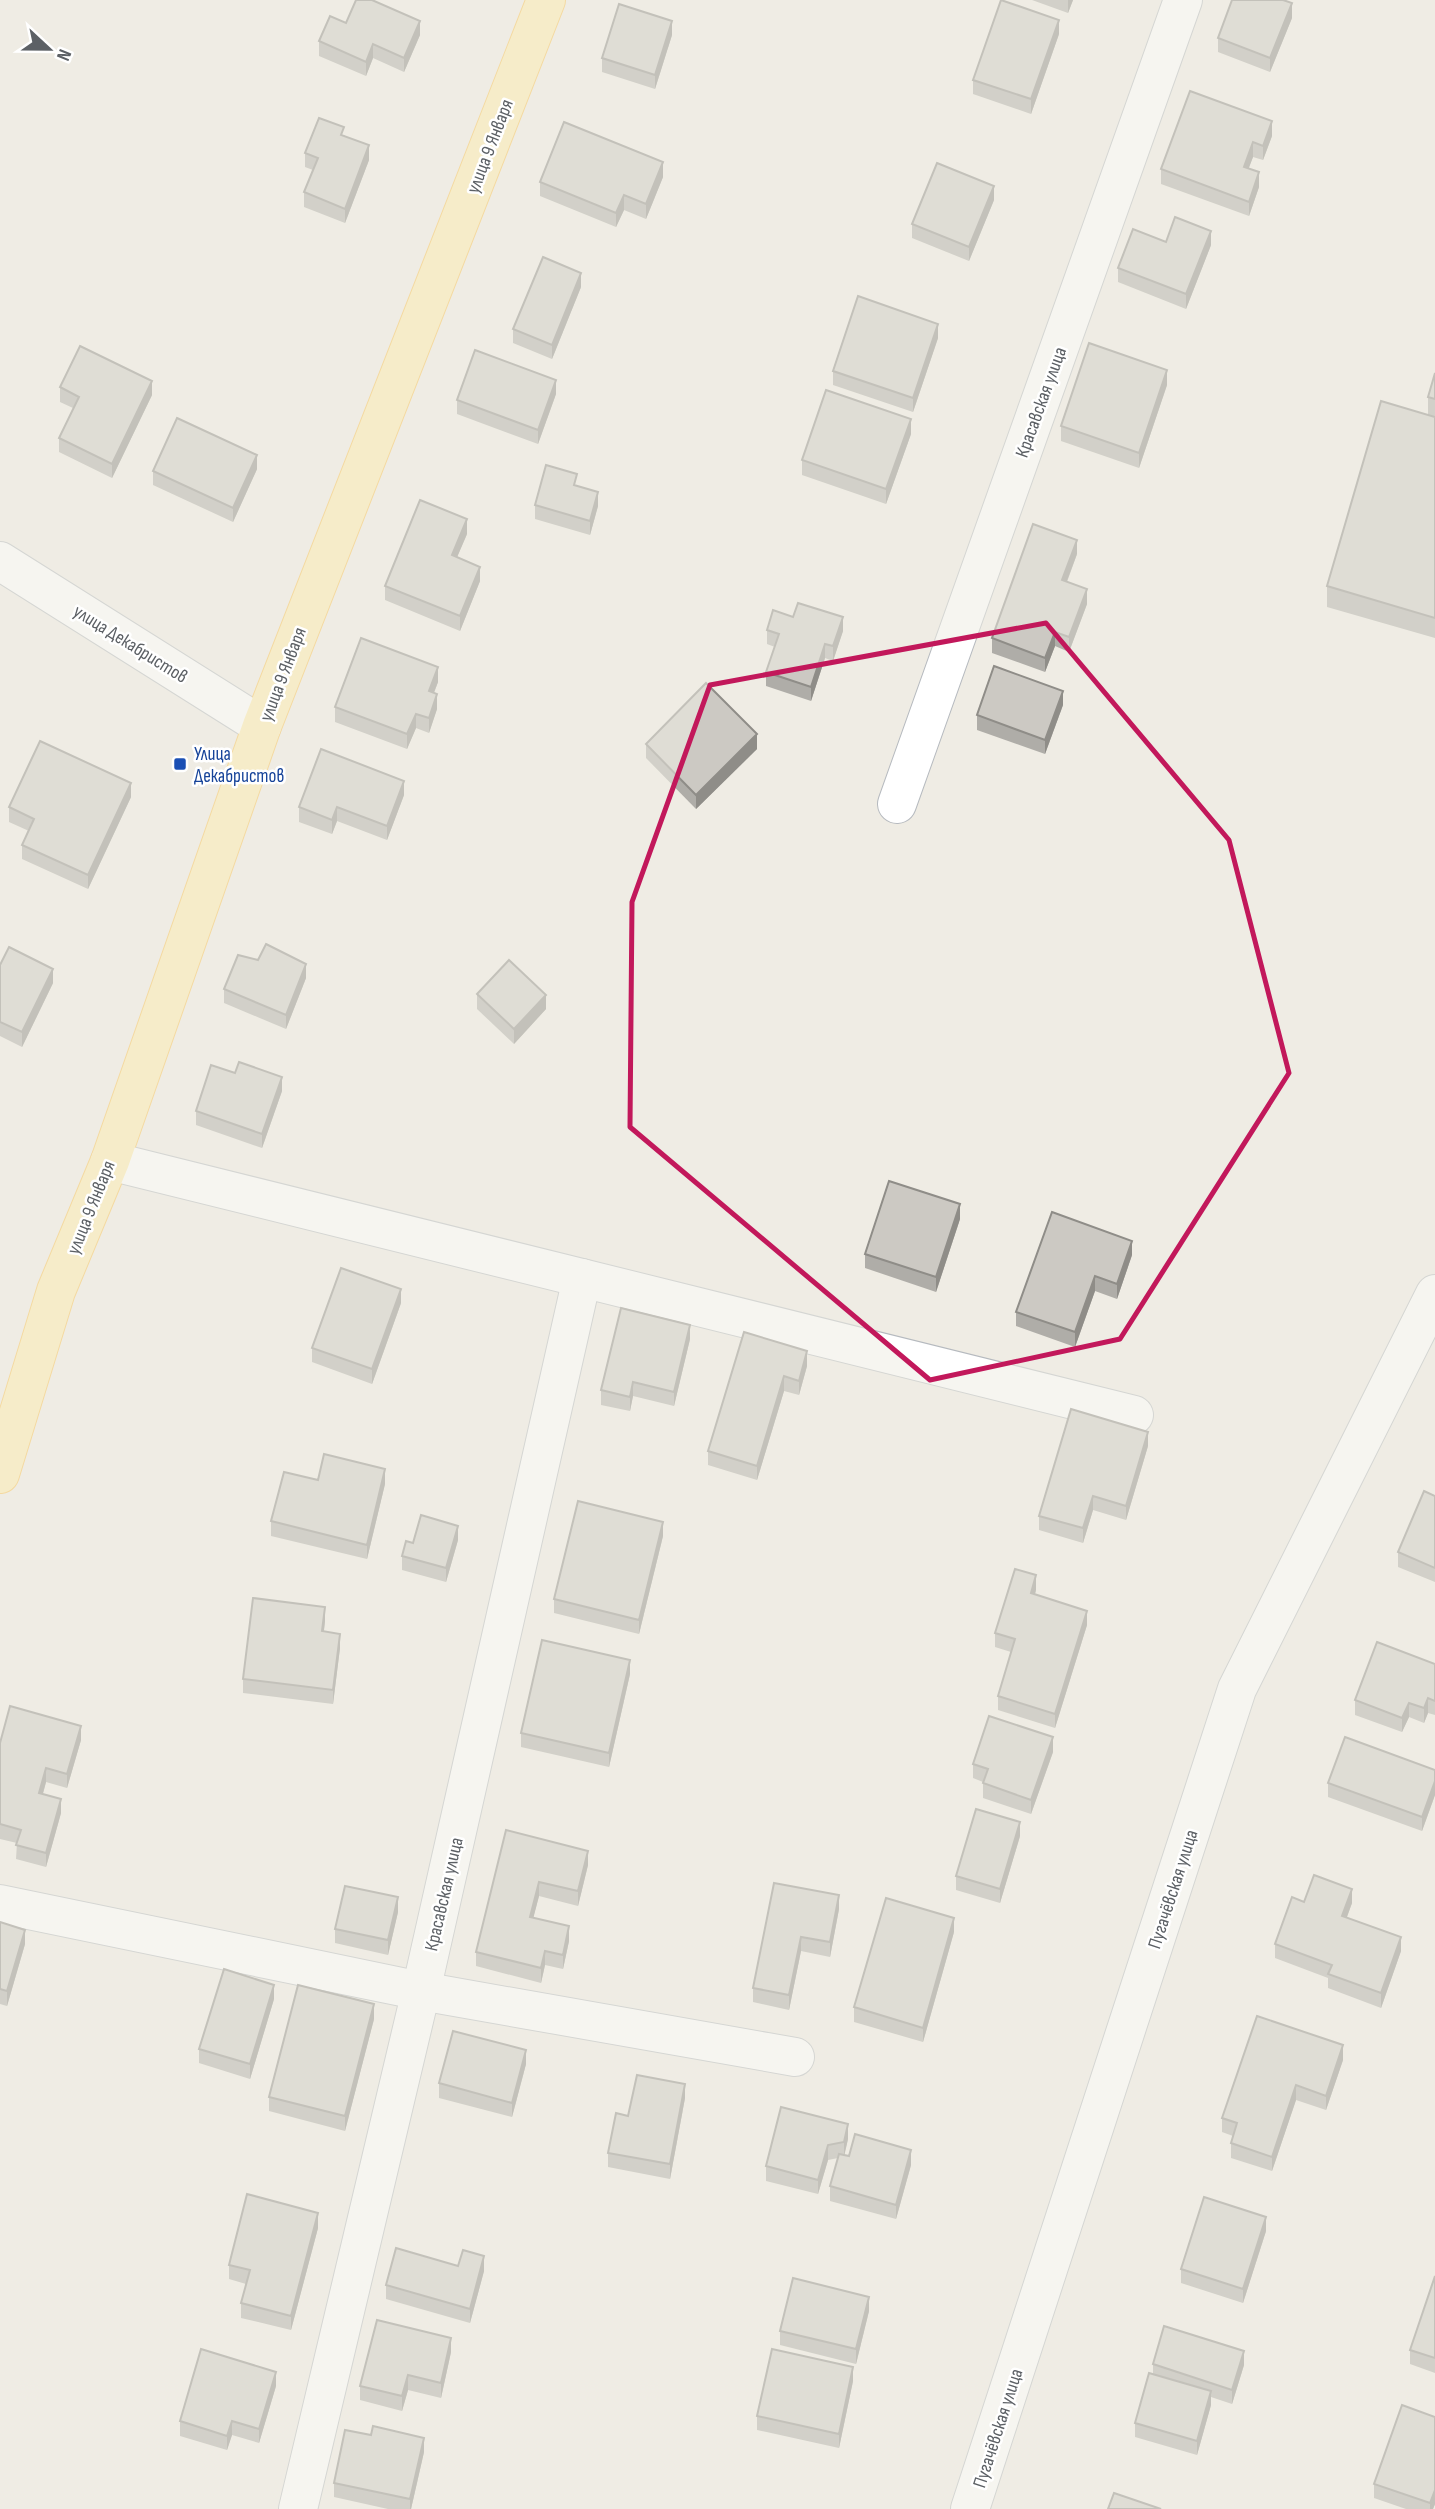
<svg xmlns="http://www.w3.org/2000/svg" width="1435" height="2509" viewBox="0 0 1435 2509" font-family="'Sofia Sans Condensed',sans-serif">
	<rect width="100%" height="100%" fill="#efece4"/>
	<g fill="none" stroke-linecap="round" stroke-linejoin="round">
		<g stroke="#b6babf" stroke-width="40">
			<g id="minor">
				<path d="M0,561l262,165"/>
				<path d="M897,804l286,-804"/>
				<path d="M110,1161l1024,254"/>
				<path d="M0,1904l421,87 374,66"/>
				<path d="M298,2509l123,-518 161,-713"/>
				<path d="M970,2509l267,-820 198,-395"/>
			</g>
		</g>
		<g stroke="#fbc251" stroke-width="40">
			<path id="major" d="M0,1474l56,-183 54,-130 152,-435 284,-726"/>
		</g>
		<use href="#minor" stroke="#fff" stroke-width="38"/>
		<use href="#major" stroke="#ffeca9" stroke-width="38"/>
	</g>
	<g fill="#afada8">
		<path d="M1032,0h41l-5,13z"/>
		<path d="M1292,18l-22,54 -52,-20v-14z"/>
		<path d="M346,23l74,12 -16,37 -31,-14 -7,18 -47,-20v-15z"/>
		<path d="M1059,34l-28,80 -58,-20v-14z"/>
		<path d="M672,35l-17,54 -53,-17v-14z"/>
		<path d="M344,135l25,25 -24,63 -41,-16v-15l9,-22 -8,-3v-14z"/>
		<path d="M1272,136l-9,24 -10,-3 -5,12 11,18 -10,29 -88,-32v-15z"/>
		<path d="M663,177l-17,42 -22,-9 -8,17 -76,-31v-14z"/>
		<path d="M994,200l-25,61 -57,-23v-14z"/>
		<path d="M1211,245l-25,64 -68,-27v-14z"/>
		<path d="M581,287l-29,72 -39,-16v-14z"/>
		<path d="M938,338l-25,74 -80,-27v-14z"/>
		<path d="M1435,373v265l-108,-31v-21l101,-171v-18z"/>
		<path d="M1167,385l-28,83 -78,-27v-15z"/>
		<path d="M60,387l92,8 -40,83 -53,-26v-14l14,-30 -13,-6z"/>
		<path d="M556,394l-18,50 -81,-30v-14z"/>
		<path d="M911,434l-25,70 -84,-29v-15z"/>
		<path d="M257,469l-24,53 -80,-37v-14z"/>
		<path d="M535,505l63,1 -8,29 -55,-16z"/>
		<path d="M467,534l-10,23 23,24 -20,50 -75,-31v-14z"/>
		<path d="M1077,554l-10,28 20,22 -18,48 -14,-6 -10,26 -53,-19v-15z"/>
		<path d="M793,617l50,14 -10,30 -8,-3 -14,43 -45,-15v-14l9,-25 -8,-3v-14z"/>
		<path d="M438,682l-4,11 3,16 -8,24 -13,-5 -9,21 -72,-27v-15z"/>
		<path d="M1063,705l-18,49 -68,-24v-15z"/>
		<path d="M646,744l111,5 -61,60 -50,-51z"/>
		<path d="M404,795l-17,45 -50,-19 -5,13 -33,-12v-15z"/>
		<path d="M131,797l-43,92 -66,-30v-14l7,-14 -20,-9v-15z"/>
		<path d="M0,965l53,18 -31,64 -22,-11z"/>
		<path d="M306,978l-20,51 -62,-26v-14z"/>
		<path d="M477,994l69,15 -32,35 -37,-35z"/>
		<path d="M282,1091l-20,57 -66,-23v-14z"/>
		<path d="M960,1219l-24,73 -71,-24v-14z"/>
		<path d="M1132,1255l-15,44 -22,-8 -20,56 -59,-21v-14z"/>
		<path d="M401,1303l-29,81 -60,-22v-14z"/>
		<path d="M744,1332l63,34 -8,29 -15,-4 -27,89 -49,-15v-14z"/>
		<path d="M690,1339l-16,67 -41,-10 -3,15 -29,-6v-15z"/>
		<path d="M1148,1446l-22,74 -33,-10 -10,33 -44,-13v-14z"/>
		<path d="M385,1484l-18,75 -96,-23v-15z"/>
		<path d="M1435,1496v86l-37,-15v-15z"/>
		<path d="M663,1536l-24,98 -85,-21v-14z"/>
		<path d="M458,1540l-12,42 -44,-12v-14l11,-13z"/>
		<path d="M1036,1590l-1,4 52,31 -32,103 -57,-18v-14l13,-44 -16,-5v-14z"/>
		<path d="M325,1621l-1,10 16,17 -7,56 -90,-11v-14z"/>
		<path d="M1435,1664v51l-7,-2 -4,10 -15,-6 -7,15 -47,-17v-15z"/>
		<path d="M630,1674l-21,93 -88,-20v-14z"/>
		<path d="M81,1740l-14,48 -21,-6 -3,12 18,19 -15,54 -30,-8 1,-16 -17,-4v-96z"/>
		<path d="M1053,1752l-22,62 -48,-16v-16l-10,-4v-14z"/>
		<path d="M1435,1770v25l-13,36 -94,-34v-14z"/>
		<path d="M506,1830l82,35 -10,41 -39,-10 -6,22 36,23 -6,28 -18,-4 -4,18 -65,-17v-14z"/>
		<path d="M1020,1836l-20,67 -44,-13v-14z"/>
		<path d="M774,1883l65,26 -9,48 -29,-6 -12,59 -36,-8v-14z"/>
		<path d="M1304,1902l48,1 -5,14 54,34 -20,57 -53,-20v-10l-53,-20v-14z"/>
		<path d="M398,1912l-10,43 -53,-12v-14z"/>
		<path d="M0,1922l25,22 -18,62 -7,-2z"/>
		<path d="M954,1932l-31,110 -69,-20v-15z"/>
		<path d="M274,1999l-24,80 -51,-16v-14z"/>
		<path d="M374,2019l-29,112 -76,-20v-14z"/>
		<path d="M1343,2060l-17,50 -30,-10 -24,71 -41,-13v-15l2,-7 -11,-4v-14z"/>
		<path d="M526,2064l-14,53 -73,-19v-15z"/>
		<path d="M685,2098l-15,81 -62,-12v-14l20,-37z"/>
		<path d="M848,2139l-4,16 67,10 -15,54 -66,-18v-15l8,-28 -10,2 -10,34 -52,-13v-15z"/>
		<path d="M318,2228l-27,102 -50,-12v-15l5,-19 -17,-5v-14z"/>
		<path d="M1266,2231l-23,72 -62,-20v-14z"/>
		<path d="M458,2266l26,5 -14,52 -84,-24v-14z"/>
		<path d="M1435,2276v97l-25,-9v-14z"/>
		<path d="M869,2311l-13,53 -76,-19v-14z"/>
		<path d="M451,2352l-10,46 -33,-8 -6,21 -42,-11v-14z"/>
		<path d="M1153,2364l91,1 -12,39 -21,-7v8l-14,50 -62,-18v-14l18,-49z"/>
		<path d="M853,2381l-14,67 -82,-18v-14z"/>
		<path d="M276,2386l-17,57 -27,-8 -5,15 -47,-14v-15z"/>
		<path d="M1435,2417v87l-2,5h-27l-32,-11v-14z"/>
		<path d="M424,2452l-13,57h-23l-54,-12v-14z"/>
	</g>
	<g fill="#8f8d88">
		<path d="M1068,0h5l-5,13z"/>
		<path d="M1292,3v15l-22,54v-14z"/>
		<path d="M1059,20v14l-28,80v-15z"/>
		<path d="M420,21v14l-16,37v-14z"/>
		<path d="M672,21v14l-17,54v-14z"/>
		<path d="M373,44v14l-7,18v-14z"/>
		<path d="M1272,121v15l-9,24v-14z"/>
		<path d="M1253,142v15l-9,24v-14z"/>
		<path d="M369,145v15l-24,63v-14z"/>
		<path d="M663,162v15l-17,42v-15z"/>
		<path d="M1259,172v15l-10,29v-14z"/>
		<path d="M994,186v14l-25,61v-14z"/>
		<path d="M624,195v15l-8,17v-14z"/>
		<path d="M1211,231v14l-25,64v-15z"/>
		<path d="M581,273v14l-29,72v-14z"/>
		<path d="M938,324v14l-25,74v-14z"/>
		<path d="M1167,370v15l-28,83v-15z"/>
		<path d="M556,380v14l-18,50v-14z"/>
		<path d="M152,381v14l-40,83v-14z"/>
		<path d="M911,419v15l-25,70v-15z"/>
		<path d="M257,455v14l-24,53v-14z"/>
		<path d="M598,492v14l-8,29v-14z"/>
		<path d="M467,519v15l-15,35v-14z"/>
		<path d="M1077,540v14l-15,40v-14z"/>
		<path d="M480,567v14l-20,50v-15z"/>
		<path d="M1087,589v15l-18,48v-15z"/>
		<path d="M843,617v14l-10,30v-15z"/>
		<path d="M1055,632v14l-10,26v-14z"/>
		<path d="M825,644v14l-14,43v-14z"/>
		<path d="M438,667v15l-9,23v-14z"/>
		<path d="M1063,691v14l-18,49v-14z"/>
		<path d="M437,694v15l-8,24v-15z"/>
		<path d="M416,714v14l-9,21v-15z"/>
		<path d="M757,734v15l-61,60v-14z"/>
		<path d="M404,781v14l-17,45v-14z"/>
		<path d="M131,783v14l-43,92v-14z"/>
		<path d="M337,807v14l-5,13v-14z"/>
		<path d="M306,964v14l-20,51v-14z"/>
		<path d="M53,969v14l-31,64v-15z"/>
		<path d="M546,995v14l-32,35v-15z"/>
		<path d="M282,1077v14l-20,57v-14z"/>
		<path d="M960,1204v15l-24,73v-15z"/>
		<path d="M1132,1241v14l-15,44v-15z"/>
		<path d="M1095,1276v15l-20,56v-15z"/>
		<path d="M401,1289v14l-29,81v-15z"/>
		<path d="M690,1325v14l-16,67v-14z"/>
		<path d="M807,1351v15l-8,29v-14z"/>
		<path d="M784,1376v15l-27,89v-14z"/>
		<path d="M633,1382v14l-3,15v-14z"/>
		<path d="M1148,1432v14l-22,74v-14z"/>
		<path d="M385,1469v15l-18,75v-14z"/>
		<path d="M1093,1496v14l-10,33v-15z"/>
		<path d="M663,1522v14l-24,98v-14z"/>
		<path d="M458,1526v14l-12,42v-14z"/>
		<path d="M1036,1575v15l-5,17v-14z"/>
		<path d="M325,1607v14l-3,24v-14z"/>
		<path d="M1087,1611v14l-32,103v-14z"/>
		<path d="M340,1634v14l-7,56v-14z"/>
		<path d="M630,1660v14l-21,93v-14z"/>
		<path d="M1428,1698v15l-4,10v-15z"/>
		<path d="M1409,1703v14l-7,15v-14z"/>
		<path d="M81,1726v14l-14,48v-14z"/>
		<path d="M1053,1737v15l-22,62v-14z"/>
		<path d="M46,1768v14l-7,25v-14z"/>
		<path d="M1435,1781v14l-13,36v-14z"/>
		<path d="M61,1799v14l-15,54v-14z"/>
		<path d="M1020,1822v14l-20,67v-14z"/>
		<path d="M588,1851v14l-10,41v-15z"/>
		<path d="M539,1882v14l-9,35v-14z"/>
		<path d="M1352,1889v14l-10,27v-14z"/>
		<path d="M839,1895v14l-9,48v-15z"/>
		<path d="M398,1897v15l-10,43v-15z"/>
		<path d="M954,1918v14l-31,110v-14z"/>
		<path d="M569,1926v15l-6,28v-14z"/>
		<path d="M25,1930v14l-18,62v-15z"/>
		<path d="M801,1937v14l-12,59v-15z"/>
		<path d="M1401,1937v14l-20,57v-15z"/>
		<path d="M545,1951v14l-4,18v-15z"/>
		<path d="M274,1985v14l-24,80v-15z"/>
		<path d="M374,2004v15l-29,112v-15z"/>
		<path d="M1343,2045v15l-17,50v-14z"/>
		<path d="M526,2050v14l-14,53v-14z"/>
		<path d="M685,2084v14l-15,81v-15z"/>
		<path d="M1296,2085v15l-24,71v-14z"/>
		<path d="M848,2124v15l-4,18v-15z"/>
		<path d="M828,2145v15l-10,34v-14z"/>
		<path d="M911,2150v15l-15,54v-14z"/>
		<path d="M318,2213v15l-27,102v-14z"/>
		<path d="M1266,2217v14l-23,72v-14z"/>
		<path d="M484,2256v15l-14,52v-14z"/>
		<path d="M869,2297v14l-13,53v-15z"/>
		<path d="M451,2338v14l-10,46v-15z"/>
		<path d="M1244,2351v14l-12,39v-14z"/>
		<path d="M853,2367v14l-14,67v-14z"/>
		<path d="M276,2372v14l-17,57v-14z"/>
		<path d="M408,2375v15l-6,21v-15z"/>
		<path d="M1211,2391v14l-14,50v-14z"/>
		<path d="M232,2421v14l-5,15v-14z"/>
		<path d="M424,2438v14l-13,57h-1v-10z"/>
		<path d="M1435,2490v14l-2,5h-3v-6z"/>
	</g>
	<g fill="#ccc9c3" stroke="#8f8d88" stroke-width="2">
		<path d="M356,0h16l48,21 -16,37 -31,-14 -7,18 -47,-21 11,-25 16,7z"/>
		<path d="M1001,0l58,20 -28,79 -58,-19z"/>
		<path d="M1232,0h51l9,3 -22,55 -52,-20z"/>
		<path d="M619,4l53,17 -17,54 -53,-17z"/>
		<path d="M1190,91l82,30 -9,25 -10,-4 -9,25 15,5 -10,30 -88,-33z"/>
		<path d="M319,118l25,9 -3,8 28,10 -24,64 -41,-17 14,-34 -13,-5z"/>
		<path d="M564,122l99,40 -17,42 -22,-9 -8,18 -76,-31z"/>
		<path d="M937,163l57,23 -25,61 -57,-23z"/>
		<path d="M1175,217l36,14 -25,63 -68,-26 15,-39 33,13z"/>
		<path d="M543,257l38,16 -29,72 -39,-16z"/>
		<path d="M858,296l80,28 -25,74 -80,-27z"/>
		<path d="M1089,343l78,27 -28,83 -78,-27z"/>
		<path d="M80,346l72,35 -40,83 -53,-26 20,-41 -19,-10z"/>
		<path d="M475,350l81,30 -18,50 -81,-30z"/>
		<path d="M1435,373v26l-7,-2z"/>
		<path d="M826,390l85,29 -25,70 -84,-29z"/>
		<path d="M1381,401l54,16v201l-108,-32z"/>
		<path d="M177,418l80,37 -24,53 -80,-37z"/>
		<path d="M546,465l31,9 -3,11 24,7 -8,29 -55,-16z"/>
		<path d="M420,500l47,19 -15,36 28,12 -20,49 -75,-30z"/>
		<path d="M1033,524l44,16 -15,40 25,9 -18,48 -14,-5 -10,26 -53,-20z"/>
		<path d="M798,603l45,14 -10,29 -8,-2 -14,43 -45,-15 13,-38 -12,-4 6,-20 20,7z"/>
		<path d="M361,638l77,29 -9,24 8,3 -8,24 -13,-4 -9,20 -72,-27z"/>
		<path d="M994,666l69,25 -18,49 -68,-25z"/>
		<path d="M706,683l51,51 -61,61 -50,-51z"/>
		<path d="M40,741l91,42 -43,92 -66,-30 12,-26 -25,-12z"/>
		<path d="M321,749l83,32 -17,45 -50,-19 -5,13 -33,-13z"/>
		<path d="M266,944l40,20 -20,51 -62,-26 14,-34 20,5z"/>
		<path d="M9,947l44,22 -31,63 -22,-10v-57z"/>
		<path d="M509,960l37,35 -32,34 -37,-35z"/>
		<path d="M239,1062l43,15 -20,57 -66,-23 15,-46 24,8z"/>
		<path d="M889,1181l71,23 -24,73 -71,-23z"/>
		<path d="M1052,1212l80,29 -15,43 -22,-8 -20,56 -59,-20z"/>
		<path d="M341,1268l60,21 -29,80 -60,-21z"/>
		<path d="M621,1308l69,17 -16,67 -41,-10 -3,15 -29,-7z"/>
		<path d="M744,1332l63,19 -8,30 -15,-5 -27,90 -49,-15z"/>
		<path d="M1071,1409l77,23 -22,74 -33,-10 -10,32 -44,-12z"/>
		<path d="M324,1454l61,15 -18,76 -96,-24 13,-49 34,8z"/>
		<path d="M1424,1491l11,5v72l-37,-16z"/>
		<path d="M578,1501l85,21 -24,98 -85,-21z"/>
		<path d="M421,1515l37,11 -12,42 -44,-12 4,-15 7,2z"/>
		<path d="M1015,1569l21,6 -5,18 56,18 -32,103 -57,-18 17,-57 -20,-6z"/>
		<path d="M253,1598l72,9 -3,24 18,3 -7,56 -90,-11z"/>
		<path d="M542,1640l88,20 -21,93 -88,-20z"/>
		<path d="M1377,1642l58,22v37l-7,-3 -4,10 -15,-5 -7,15 -47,-18z"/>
		<path d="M10,1706l71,20 -14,48 -21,-6 -7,25 22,6 -15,54 -30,-8 5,-15 -21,-6v-81z"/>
		<path d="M989,1716l64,21 -22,63 -48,-17 5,-14 -15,-5z"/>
		<path d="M1345,1737l90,33v11l-13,36 -94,-34z"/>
		<path d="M976,1809l44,13 -20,67 -44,-13z"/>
		<path d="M506,1830l82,21 -10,40 -39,-9 -9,35 39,9 -6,29 -18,-4 -4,17 -65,-16z"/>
		<path d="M1314,1875l38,14 -10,27 59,21 -20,56 -53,-19 4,-9 -57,-21 17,-47 12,5z"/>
		<path d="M774,1883l65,12 -9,47 -29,-5 -12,58 -36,-7z"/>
		<path d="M345,1886l53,11 -10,43 -53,-11z"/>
		<path d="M886,1898l68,20 -31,110 -69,-21z"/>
		<path d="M0,1922l25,8 -18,61 -7,-2z"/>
		<path d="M224,1969l50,16 -24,79 -51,-15z"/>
		<path d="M298,1985l76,19 -29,112 -76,-19z"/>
		<path d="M1257,2016l86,29 -17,51 -30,-11 -24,72 -41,-14 6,-20 -15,-5z"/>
		<path d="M453,2031l73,19 -14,53 -73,-20z"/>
		<path d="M637,2075l48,9 -15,80 -62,-11 8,-40 12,3z"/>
		<path d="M781,2107l67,17 -4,18 -16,3 -10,35 -52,-14z"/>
		<path d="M855,2134l56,16 -15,55 -66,-19 9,-32 10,2z"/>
		<path d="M247,2194l71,19 -27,103 -50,-13 9,-33 -21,-5z"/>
		<path d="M1204,2197l62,20 -23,72 -62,-20z"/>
		<path d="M396,2248l62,18 5,-16 21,6 -14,53 -84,-24z"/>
		<path d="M1435,2276v82l-25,-8z"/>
		<path d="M793,2278l76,19 -13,52 -76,-18z"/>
		<path d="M377,2320l74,18 -10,45 -33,-8 -6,21 -42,-10z"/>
		<path d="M1164,2326l80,25 -12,39 -79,-26z"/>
		<path d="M201,2349l75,23 -17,57 -27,-8 -5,15 -47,-15z"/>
		<path d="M772,2349l81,18 -14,67 -82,-18z"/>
		<path d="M1149,2373l62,18 -14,50 -62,-18z"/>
		<path d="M1402,2405l33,12v73l-5,13 -56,-19z"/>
		<path d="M373,2426l51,12 -14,61 -76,-16 11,-53 26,5z"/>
		<path d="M1114,2493l47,16h-53z"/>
	</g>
	<path d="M0 0H1435V2509H0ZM1046,623l183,217 60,233 -169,266 -190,41 -300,-253 2,-225 78,-217z" fill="#efece4" fill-opacity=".55" fill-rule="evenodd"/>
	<path fill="none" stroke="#c2185b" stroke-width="5" stroke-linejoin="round" d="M1046,623l183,217 60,233 -169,266 -190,41 -300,-253 2,-225 78,-217z"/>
	<rect fill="#1a4fb4" stroke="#fff" stroke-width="2.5" x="173" y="757" width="14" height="14" rx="3.5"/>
	<g text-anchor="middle" stroke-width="5" stroke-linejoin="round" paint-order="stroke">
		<g font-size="19" fill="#5c6065" stroke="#fff">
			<text transform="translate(489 146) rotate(-69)" y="7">улица 9 Января</text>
			<text transform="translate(1040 402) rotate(-70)" y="7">Красавская улица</text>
			<text transform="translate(131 643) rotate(32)" y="7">улица Декабристов</text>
			<text transform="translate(282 674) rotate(-69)" y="7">улица 9 Января</text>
			<text transform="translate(90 1207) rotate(-68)" y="7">улица 9 Января</text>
			<text transform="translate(1172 1889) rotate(-72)" y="7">Пугачёвская улица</text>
			<text transform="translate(443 1894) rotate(-77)" y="7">Красавская улица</text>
			<text transform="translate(997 2428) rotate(-72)" y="7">Пугачёвская улица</text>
		</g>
		<g font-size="19" fill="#164399" stroke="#fff" text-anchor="start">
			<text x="194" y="760">Улица<tspan x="194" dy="22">Декабристов</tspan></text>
		</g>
	</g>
	<g transform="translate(49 49) rotate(112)" stroke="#ffffff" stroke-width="5" paint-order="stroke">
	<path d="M0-5L12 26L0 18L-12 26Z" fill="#5c6065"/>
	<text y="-10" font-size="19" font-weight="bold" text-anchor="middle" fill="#5c6065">N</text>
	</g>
</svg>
